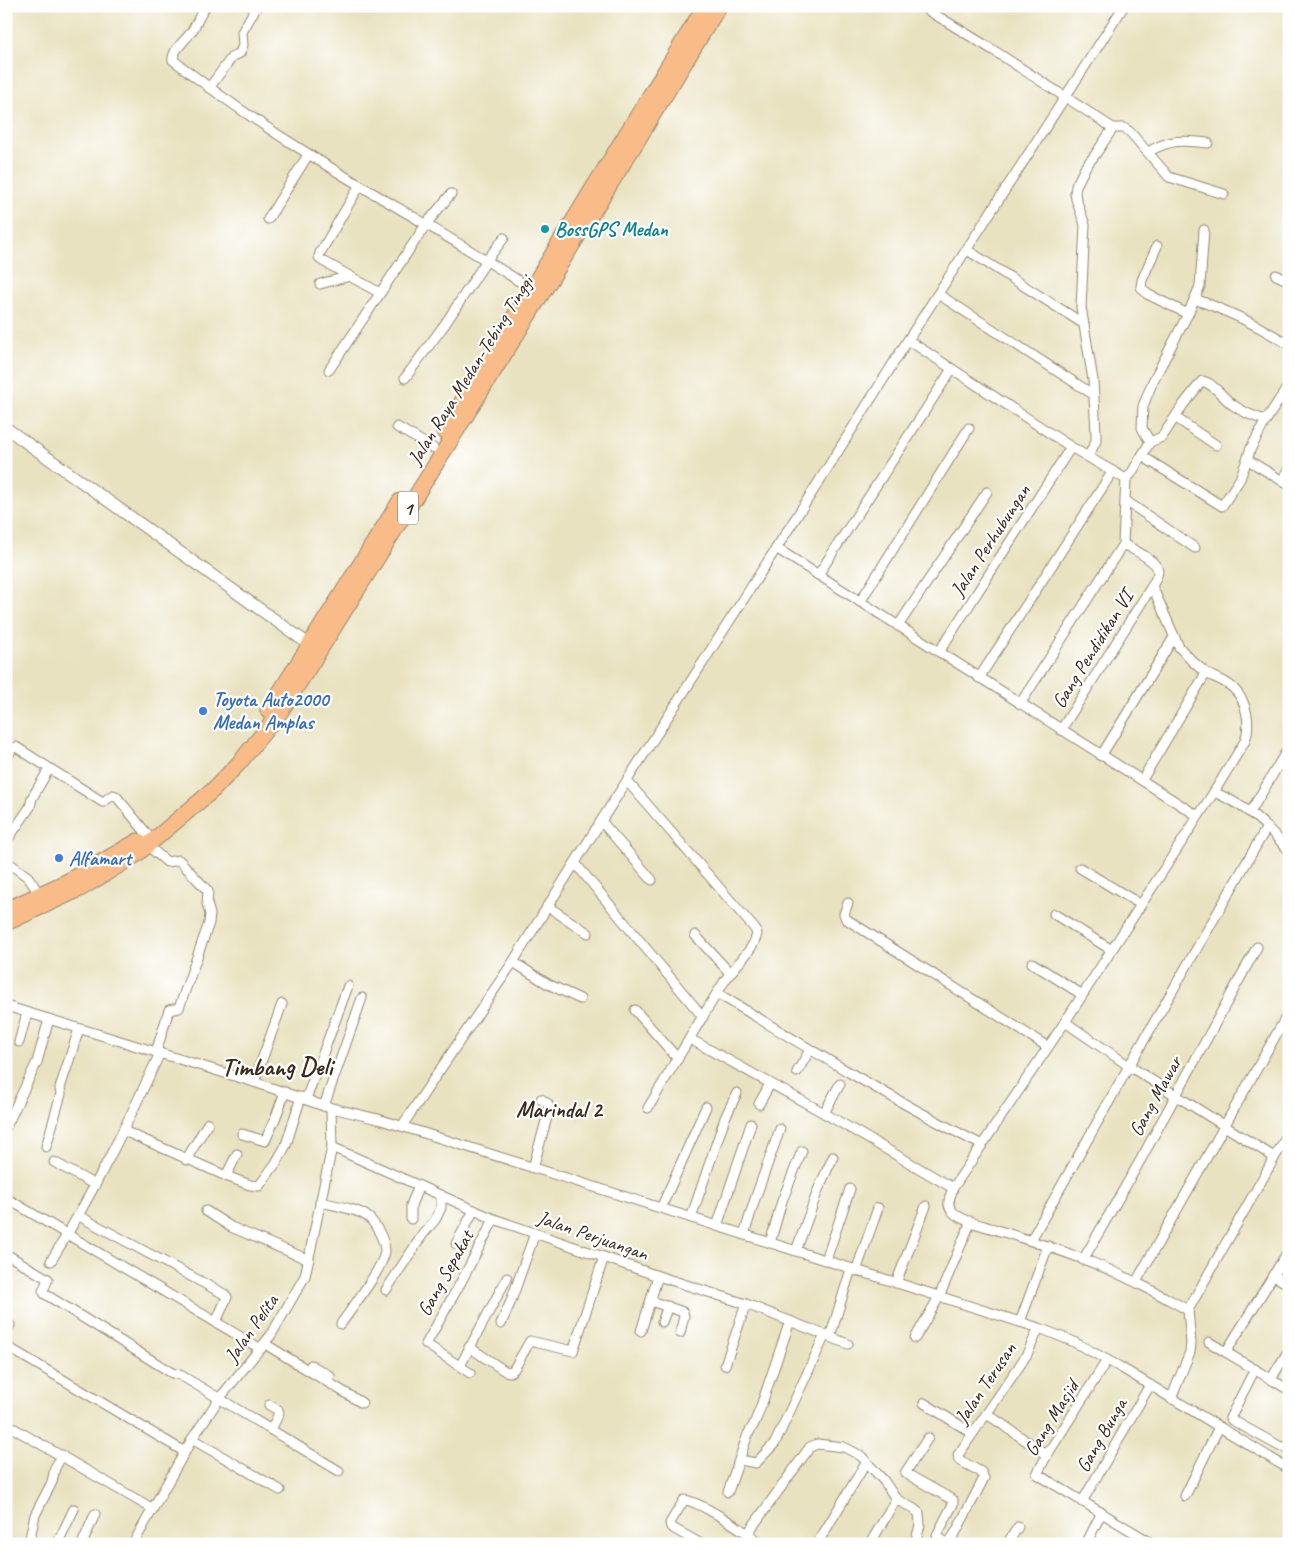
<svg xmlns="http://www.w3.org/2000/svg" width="1295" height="1550" viewBox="0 0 1295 1550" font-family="Caveat,sans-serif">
	<rect width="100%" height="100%" fill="#fff"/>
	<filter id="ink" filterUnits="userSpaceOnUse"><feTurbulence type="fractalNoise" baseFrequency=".02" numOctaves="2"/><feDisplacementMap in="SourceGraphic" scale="10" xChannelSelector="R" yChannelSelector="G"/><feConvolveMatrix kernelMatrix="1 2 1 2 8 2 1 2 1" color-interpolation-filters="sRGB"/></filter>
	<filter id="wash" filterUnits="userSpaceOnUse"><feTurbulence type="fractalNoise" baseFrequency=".0096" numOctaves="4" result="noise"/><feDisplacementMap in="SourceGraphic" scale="20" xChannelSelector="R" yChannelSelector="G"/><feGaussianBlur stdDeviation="1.12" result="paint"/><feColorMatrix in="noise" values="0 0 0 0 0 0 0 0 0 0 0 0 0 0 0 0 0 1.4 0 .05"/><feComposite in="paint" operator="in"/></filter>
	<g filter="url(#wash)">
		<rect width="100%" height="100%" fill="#e9e2c0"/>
	</g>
	<g filter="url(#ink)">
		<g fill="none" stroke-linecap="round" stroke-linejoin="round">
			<g stroke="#92866f" stroke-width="11">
				<g id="minor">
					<path d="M206,6c-6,8 -9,17 -14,25 -6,9 -20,19 -19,29 44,34 90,66 137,95 73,46 149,86 221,134"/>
					<path d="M921,6l72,44 120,78 -18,27 -9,11 -10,20 -1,7 1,6 9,26 -4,82 12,73 3,53v8l-8,16"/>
					<path d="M209,88l23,-31 8,-4 3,-8 -1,-13 15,-26"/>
					<path d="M1113,128h11l6,4 39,45 55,17"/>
					<path d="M1148,152c22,-13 35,-12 60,-9"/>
					<path d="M360,185l-40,68 -1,4 2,3 59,33"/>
					<path d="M268,219l40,-64"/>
					<path d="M1157,246l-15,34 -1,7 6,7 41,20"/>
					<path d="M967,250l117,74"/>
					<path d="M1276,275l13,6"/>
					<path d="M320,284l30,-8"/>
					<path d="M938,294l156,101"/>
					<path d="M1195,299c33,12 64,26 94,46"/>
					<path d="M908,340l163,107 53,31 4,-1 3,-3 19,-32 12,-5 21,-32 19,-24c12,2 21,17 31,24 10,7 21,12 33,15"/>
					<path d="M329,370l98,-147 24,-29"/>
					<path d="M405,378l40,-54 42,-64 17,-22"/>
					<path d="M1176,418l40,27"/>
					<path d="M397,427l36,21"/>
					<path d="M1150,442l-8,-14 1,-22 10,-25 35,-67 12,-28 4,-56"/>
					<path d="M1142,456l80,50 18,-27 11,-31 15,-28 23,-35"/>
					<path d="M1248,460l41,25"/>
					<path d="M1282,480l7,-10"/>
					<path d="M1126,501l69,47"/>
					<path d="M776,548l422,268"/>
					<path d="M818,575l134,-206"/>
					<path d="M860,602l109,-174"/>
					<path d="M898,626l89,-134"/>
					<path d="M939,652l132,-205"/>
					<path d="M1206,673c9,5 21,8 28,16 13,12 17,36 11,52l-31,51 -149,230 -112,166c-2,7 -7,15 -2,22 10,12 32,15 46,20 47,15 96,30 140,53 17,8 34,18 51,27l101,-178"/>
					<path d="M979,678l134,-207"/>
					<path d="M1020,704l103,-160 3,-66"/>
					<path d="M1061,730l91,-144c2,-4 6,-10 6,-15 -1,-11 -26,-22 -35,-27"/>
					<path d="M6,755l2,1 4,-8 4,-1 85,54 2,1 10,-7 3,1 31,38"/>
					<path d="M1101,756l73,-119"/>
					<path d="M1142,780l64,-107 -14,-12 -13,-14 -27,-61"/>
					<path d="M627,781l128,148 2,5c-4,17 -21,30 -31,45 -27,42 -52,86 -78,129"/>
					<path d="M1214,792c34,15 51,31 75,59"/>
					<path d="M1251,811l38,-64"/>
					<path d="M601,821l51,59"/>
					<path d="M6,842l24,-35 2,-9 17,-29"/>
					<path d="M147,845l20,17 12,-2 29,31 -1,13 3,10 -1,9 -30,85 -10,2 -13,42"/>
					<path d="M6,861l22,16 12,18"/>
					<path d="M575,863l128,154"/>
					<path d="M1080,868l60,36"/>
					<path d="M848,903l-4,11 2,5 202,128"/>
					<path d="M547,906l41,27"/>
					<path d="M1054,914l56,35"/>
					<path d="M695,935l35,38"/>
					<path d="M513,962l35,22 32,15"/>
					<path d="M1032,963l49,31"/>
					<path d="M717,993c87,53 174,106 265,152"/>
					<path d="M6,1006l248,76 70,24 54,13 65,20 596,189 33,13 48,26 169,102"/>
					<path d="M635,1010l43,49"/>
					<path d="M1065,1022l64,44 145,91"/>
					<path d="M690,1039l134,74 129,75"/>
					<path d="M19,1042l8,-29"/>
					<path d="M797,1072l13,-22"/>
					<path d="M254,1082l28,-78"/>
					<path d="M306,1099l42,-113"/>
					<path d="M759,1104l11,-20"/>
					<path d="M324,1106l38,-108"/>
					<path d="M824,1113l16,-29"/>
					<path d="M402,1126l111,-164 88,-141 212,-330 95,-151 216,-334"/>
					<path d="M6,1127l31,-65 12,-43"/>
					<path d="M124,1131l102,45 24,9 9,1 17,-23 10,-18 15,-48"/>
					<path d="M242,1134l23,7 10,-22 10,-27"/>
					<path d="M46,1147l15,-53 -1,-6 19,-59"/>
					<path d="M332,1147l162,72 164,57 88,28 102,40"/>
					<path d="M186,1160l22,-37"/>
					<path d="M54,1162l41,23"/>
					<path d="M533,1168l16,-58 -1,-6 -7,-5"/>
					<path d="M226,1176l11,-22"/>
					<path d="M6,1198l255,151"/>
					<path d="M320,1202c13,3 39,7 48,15 8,7 17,24 17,34 -1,16 -34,58 -44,73"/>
					<path d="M661,1208l45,-101"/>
					<path d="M206,1211l25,16 78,33"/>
					<path d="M79,1216l145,78 3,3 -11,25"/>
					<path d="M691,1218l34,-100 12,-25"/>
					<path d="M411,1219v-14l8,-19"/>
					<path d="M717,1226l34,-102"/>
					<path d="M744,1235l11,-36 25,-70"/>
					<path d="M1031,1240l98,-174 138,-239"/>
					<path d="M770,1243l12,-42 20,-50"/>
					<path d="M456,1244l18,-34"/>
					<path d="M796,1251l22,-61 15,-33"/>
					<path d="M6,1254l42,25 -5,12 2,3 127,79 8,2 12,7 147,89"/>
					<path d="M826,1260l24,-71"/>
					<path d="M1083,1260l57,-99 117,-214"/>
					<path d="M51,1261c42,-67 76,-137 109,-208"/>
					<path d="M856,1271l22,-63"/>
					<path d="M1273,1275l16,10"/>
					<path d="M1136,1282l153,-270"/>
					<path d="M896,1283l30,-77"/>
					<path d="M386,1290l37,-56 12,-14 6,-12v-13"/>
					<path d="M651,1301l32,11 1,4 -4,17"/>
					<path d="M662,1322l6,-16"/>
					<path d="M1020,1322l28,-76"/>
					<path d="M501,1324l10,-23 24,-68"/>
					<path d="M641,1331l17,-55"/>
					<path d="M6,1332l4,-7"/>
					<path d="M830,1337l21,-68"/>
					<path d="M915,1338l24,-41 32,-76"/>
					<path d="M1209,1342l80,48"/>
					<path d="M265,1344l97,59"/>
					<path d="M6,1346l179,106"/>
					<path d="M469,1347l36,24 5,1 4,-3 16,-28 43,10 31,-94"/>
					<path d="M1226,1352l63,-102"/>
					<path d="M1107,1360l-60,95 -10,19 116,70"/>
					<path d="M311,1365l19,11"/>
					<path d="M725,1365l21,-61"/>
					<path d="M460,1366l47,-88"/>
					<path d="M1255,1369l-25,49 2,2 47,26 10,2"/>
					<path d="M470,1373l-44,-29 35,-62 33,-63"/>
					<path d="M1271,1379l18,-29"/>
					<path d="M1171,1399l19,-47 1,-9 -3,-33"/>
					<path d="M924,1403l48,30"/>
					<path d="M269,1405l9,5 1,3 -8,17"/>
					<path d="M987,1414l60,41"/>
					<path d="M6,1424l147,85"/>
					<path d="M928,1438l-23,35 48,27v4l-16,31 1,2 10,7"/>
					<path d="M192,1439l88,51"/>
					<path d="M740,1460l16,3 19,-20 50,-108"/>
					<path d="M728,1492l20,-58 6,-10 6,-15 30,-88"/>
					<path d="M1185,1496l34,-69"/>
					<path d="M1082,1502l68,-117"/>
					<path d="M748,1533l62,-86 7,-3 27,3 17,9 23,25 12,18 18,10 5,4 1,12 -5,19"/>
					<path d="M27,1544l3,-6 5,-23 17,-33 3,-14 7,-13"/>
					<path d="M57,1544l17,-35"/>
					<path d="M82,1544l13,-30"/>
					<path d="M133,1544l59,-105 27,-40 52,-64 34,-59 27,-129 -1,-39"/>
					<path d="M701,1544l-30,-17 -1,-4 14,-23c14,0 65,34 78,44"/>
					<path d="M817,1544l49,-81"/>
					<path d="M870,1544l26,-45"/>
					<path d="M948,1544l8,-12 28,-54 -3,-6 -22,-12 -1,-5 60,-87 9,-14 12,-26"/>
					<path d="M1007,1544l11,-17"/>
					<path d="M1086,1544l16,-32"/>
				</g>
			</g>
			<g stroke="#92866f" stroke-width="13">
				<path id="tertiary" d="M6,428l304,217"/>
			</g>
			<g stroke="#92866f" stroke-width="17">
				<g id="trunk">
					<path d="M444,431l261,-425"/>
					<path d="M268,711l132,-210"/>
					<path d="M6,910l62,-29 70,-40"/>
					<path d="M6,923l74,-34 56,-34 32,-27 45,-38 27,-28 41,-51 27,-42 329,-528 82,-135"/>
				</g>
			</g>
			<use href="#minor" stroke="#fff" stroke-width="9"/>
			<use href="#tertiary" stroke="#fff" stroke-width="11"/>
			<use href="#trunk" stroke="#f9bc89" stroke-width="15"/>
		</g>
	</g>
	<circle fill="#0f9aa8" stroke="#fff" stroke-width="2" cx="545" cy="229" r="5"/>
	<g fill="#3f7fe0" stroke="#fff" stroke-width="2">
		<circle cx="203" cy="711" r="5"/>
		<circle cx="59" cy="858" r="5"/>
	</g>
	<g text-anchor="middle" stroke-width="4.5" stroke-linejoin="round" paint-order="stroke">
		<rect fill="#fff" stroke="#766a62" stroke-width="1" x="398" y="491.5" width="20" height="33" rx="4"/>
		<g font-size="19" font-weight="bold" fill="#3b2a1e">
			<text x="408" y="515">1</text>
		</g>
		<g font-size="20" font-weight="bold" fill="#0d838f" stroke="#fff" text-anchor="start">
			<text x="555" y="236">BossGPS Medan</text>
		</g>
		<g font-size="20" fill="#3b2a1e" stroke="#fff">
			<text transform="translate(470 370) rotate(-58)" y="7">Jalan Raya Medan-Tebing Tinggi</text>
			<text transform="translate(990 540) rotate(-57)" y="7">Jalan Perhubungan</text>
			<text transform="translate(1092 649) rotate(-58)" y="7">Gang Pendidikan VI</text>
			<text transform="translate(1155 1096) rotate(-61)" y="7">Gang Mawar</text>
			<text transform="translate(593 1235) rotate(19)" y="7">Jalan Perjuangan</text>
			<text transform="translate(445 1273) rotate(-61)" y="7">Gang Sepakat</text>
			<text transform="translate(251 1328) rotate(-55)" y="7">Jalan Pelita</text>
			<text transform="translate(985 1383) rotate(-56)" y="7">Jalan Terusan</text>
			<text transform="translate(1051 1418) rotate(-58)" y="7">Gang Masjid</text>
			<text transform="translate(1101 1435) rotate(-60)" y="7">Gang Bunga</text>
		</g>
		<g font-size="20" font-weight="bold" fill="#366cbe" stroke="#fff" text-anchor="start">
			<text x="213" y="706">Toyota Auto2000<tspan x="213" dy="23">Medan Amplas</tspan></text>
			<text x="69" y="865">Alfamart</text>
		</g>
		<g font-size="22" font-weight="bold" fill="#3b2a1e" stroke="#fff">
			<text x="559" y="1117">Marindal 2</text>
		</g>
		<g font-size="25" font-weight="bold" fill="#3b2a1e" stroke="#fff">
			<text x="277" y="1075">Timbang Deli</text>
		</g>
	</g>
	<rect width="1295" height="1550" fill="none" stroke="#fff" stroke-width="25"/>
</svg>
